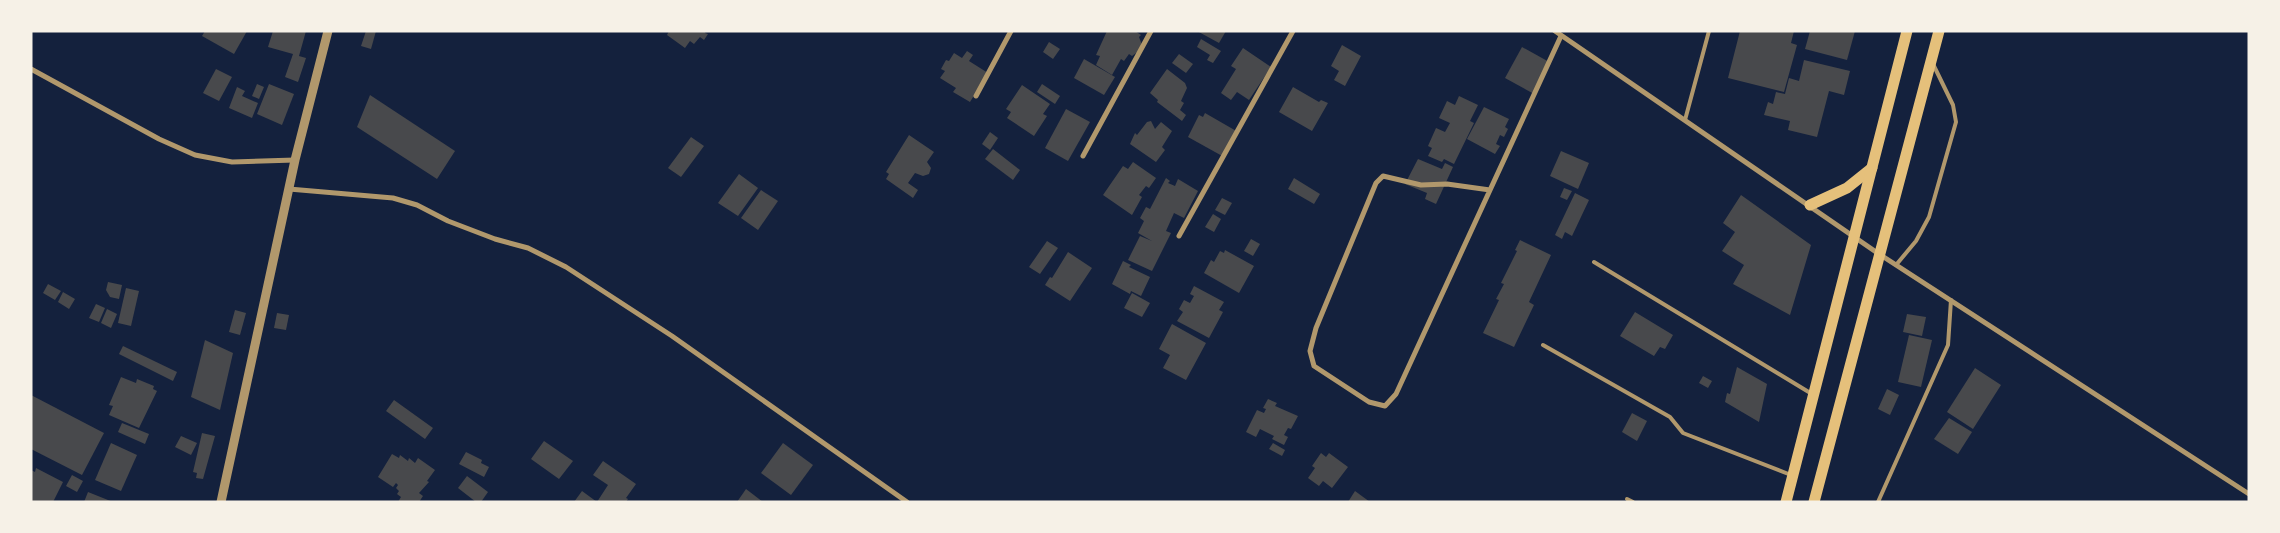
<svg xmlns="http://www.w3.org/2000/svg" width="2280" height="533" viewBox="0 0 2280 533" font-family="Manrope,sans-serif">
	<rect width="100%" height="100%" fill="#14213d"/>
	<g fill="#48494c">
		<path d="M205,31h42l-13,23 -32,-18z"/>
		<path d="M273,31h33l-7,25 7,2 -8,24 -13,-5 8,-23 -25,-7z"/>
		<path d="M366,31h10l-5,18 -10,-3z"/>
		<path d="M669,31h37l-1,2 3,1 -4,6 -4,-3 -6,7 -4,-3 -5,7 -18,-13z"/>
		<path d="M1107,31h28l6,4 -2,2 3,8 -3,6 -7,5 -3,-2 -5,7 -3,-2 -9,16 -16,-10 4,-9 -4,-1z"/>
		<path d="M1197,31h29l-7,12z"/>
		<path d="M1740,31h54l-3,12 6,2 -13,47 -56,-14z"/>
		<path d="M1810,31h45l-8,29 -42,-11z"/>
		<path d="M1201,39l20,12 -8,12 -6,-3 3,-5 -13,-8z"/>
		<path d="M1049,42l11,7 -7,10 -10,-7z"/>
		<path d="M1342,45l19,11 -16,30 -11,-6 5,-9 -8,-5z"/>
		<path d="M1522,47l29,16 -17,31 -29,-16z"/>
		<path d="M1243,48l28,19 -22,33 -12,-8 -6,8 -10,-7 15,-24 -5,-3z"/>
		<path d="M967,51l6,4 -4,6 19,12 -18,29 -17,-10 3,-4 -16,-10 5,-7 -4,-2 5,-9 3,1 5,-8 8,5z"/>
		<path d="M1179,54l14,10 -7,9 -14,-10z"/>
		<path d="M1084,59l31,18 -11,18 -30,-17z"/>
		<path d="M1804,60l46,11 -6,24 -15,-4 -12,46 -29,-7 2,-9 -26,-6 4,-13 5,2 3,-12 9,2 4,-16 10,3z"/>
		<path d="M216,69l16,8 -13,24 -16,-8z"/>
		<path d="M1167,69l18,14 2,5 -6,13 3,2 -4,7 6,5 -4,6 -25,-19 1,-2 -8,-7z"/>
		<path d="M257,84l7,3 -5,12 -7,-3z"/>
		<path d="M269,84l25,10 -12,31 -25,-11z"/>
		<path d="M1042,84l18,12 -5,8 -18,-12z"/>
		<path d="M1022,85l28,19 -7,10 4,2 -13,20 -27,-18 4,-6 -5,-3z"/>
		<path d="M237,87l8,4 -3,5 16,7 -6,15 -23,-10z"/>
		<path d="M1293,87l26,15 2,-2 7,3 -16,28 -33,-19z"/>
		<path d="M370,95l85,56 -18,28 -80,-52z"/>
		<path d="M1459,96l19,9 -8,16 4,2 -20,41 -10,-5 -2,3 -14,-6 4,-8 -4,-2 8,-18 9,4 5,-9 -11,-5 8,-17 8,4z"/>
		<path d="M1484,107l25,12 -4,8 3,2 -4,8 -4,-2 -4,9 4,2 -5,8 -28,-15z"/>
		<path d="M1066,109l24,13 -22,39 -23,-13z"/>
		<path d="M1205,113l33,19 -14,25 -36,-20 11,-22 4,2z"/>
		<path d="M1151,121l4,8 6,-7 11,9 -10,16 3,3 -9,12 -26,-18 5,-11 2,2 10,-13z"/>
		<path d="M990,132l8,6 -8,12 -8,-6z"/>
		<path d="M909,135l25,17 -7,10 4,6 -2,6 -6,2 -8,-3 -7,10 10,7 -5,8 -27,-19 3,-5 -3,-2z"/>
		<path d="M691,137l13,9 -23,31 -13,-9z"/>
		<path d="M993,149l27,21 -7,10 -28,-21z"/>
		<path d="M1561,151l28,12 -11,26 -28,-13z"/>
		<path d="M1418,159l24,10 3,-6 8,4 -17,37 -11,-5 2,-6 -22,-9z"/>
		<path d="M1133,162l23,16 -7,10 -3,-2 -7,9 3,2 -10,18 -29,-20 20,-29 5,3z"/>
		<path d="M739,174l19,14 -20,28 -20,-13z"/>
		<path d="M1166,178l4,3 -2,2 7,3 3,-7 20,12 -14,27 -10,-5 -8,18 5,2 -19,38 -24,-11 12,-24 12,5 -14,-8 6,-12 -4,-3 6,-11 4,2z"/>
		<path d="M1294,178l26,16 -6,10 -26,-15z"/>
		<path d="M1564,188l8,3 -5,9 -7,-3z"/>
		<path d="M761,190l17,11 -20,29 -17,-12z"/>
		<path d="M1575,193l14,7 -17,36 -7,-4 -3,7 -7,-4z"/>
		<path d="M1741,195l70,50 -21,70 -57,-31 11,-19 -22,-14 13,-19 -12,-9z"/>
		<path d="M1222,198l10,5 -7,12 -10,-5z"/>
		<path d="M1213,214l8,5 -7,13 -9,-5z"/>
		<path d="M1251,239l9,5 -7,12 -9,-5z"/>
		<path d="M1520,240l31,15 -22,47 5,3 -20,42 -31,-14 16,-33 -3,-1 8,-15 -3,-1 16,-32 -2,-1z"/>
		<path d="M1047,241l11,7 -18,26 -11,-7z"/>
		<path d="M1225,250l29,16 -15,27 -35,-20 7,-13 3,2 6,-11 4,2z"/>
		<path d="M1068,252l24,16 -22,33 -25,-16 5,-8 2,1z"/>
		<path d="M1123,261l8,4 -2,2 21,10 -9,19 -10,-5 -1,3 -18,-10z"/>
		<path d="M108,282l14,3 -3,14 -9,-2 -4,-7z"/>
		<path d="M48,284l13,7 -6,9 -12,-7z"/>
		<path d="M1194,286l30,16 -5,8 4,2 -14,26 -32,-17 6,-9 -4,-3 5,-9 6,3 4,-7 -4,-2z"/>
		<path d="M126,288l13,3 -8,35 -13,-3z"/>
		<path d="M63,292l12,7 -6,10 -11,-7z"/>
		<path d="M1132,293l18,10 -8,14 -18,-9z"/>
		<path d="M96,304l9,4 -6,14 -10,-4z"/>
		<path d="M107,309l10,5 -6,14 -10,-5z"/>
		<path d="M235,310l11,3 -6,22 -11,-3z"/>
		<path d="M1635,312l38,23 -8,14 -5,-2 -6,9 -34,-20z"/>
		<path d="M277,313l12,2 -3,15 -12,-2z"/>
		<path d="M1907,314l19,3 -4,19 -19,-4z"/>
		<path d="M1172,324l34,19 -20,37 -23,-12 7,-13 -11,-6z"/>
		<path d="M1909,335l23,5 -11,47 -23,-5z"/>
		<path d="M205,340l28,13 -13,57 -29,-13z"/>
		<path d="M123,346l54,26 -4,9 -54,-27z"/>
		<path d="M1737,367l30,17 -8,38 -34,-20 2,-9 3,1z"/>
		<path d="M1975,368l26,17 -28,44 -26,-17z"/>
		<path d="M1703,376l9,5 -4,7 -9,-5z"/>
		<path d="M121,377l15,6 1,-4 17,7 -1,3 4,2 -18,37 -30,-13 4,-9 -4,-1z"/>
		<path d="M1887,389l12,6 -9,20 -12,-6z"/>
		<path d="M31,395l73,38 -22,42 -51,-26z"/>
		<path d="M1268,399l9,4 -2,3 23,10 -7,13 -3,-1 -4,7 4,2 -4,8 -12,-6 2,-3 -14,-7 -4,8 -10,-5 11,-22 7,3 2,-4 -3,-1z"/>
		<path d="M394,400l39,28 -8,11 -39,-28z"/>
		<path d="M1632,413l15,8 -10,20 -15,-9z"/>
		<path d="M1949,418l23,14 -14,22 -24,-15z"/>
		<path d="M122,423l27,11 -4,10 -27,-12z"/>
		<path d="M202,433l13,3 -12,43 -7,-1 1,-5 -4,-1z"/>
		<path d="M181,436l16,7 -6,12 -16,-8z"/>
		<path d="M544,441l29,20 -14,18 -28,-20z"/>
		<path d="M111,443l26,12 -16,36 -26,-11z"/>
		<path d="M783,443l30,22 -22,30 -30,-22z"/>
		<path d="M1273,443l12,7 -3,6 -13,-7z"/>
		<path d="M466,452l16,8 -1,3 8,4 -5,10 -25,-13z"/>
		<path d="M1321,453l5,4 3,-4 19,14 -16,21 -9,-7 -4,5 -11,-8 7,-10 -3,-2z"/>
		<path d="M392,454l7,4 1,-3 8,6 1,-3 6,5 3,-5 17,12 -8,11 2,1 -10,11 4,3 -4,6h-21l3,-5 -4,-3 2,-3 -3,-3 2,-3 -2,-2 -3,4 -15,-10z"/>
		<path d="M603,461l33,23 -10,14 2,1 -2,3h-52l8,-11 15,11 11,-17 -15,-10z"/>
		<path d="M36,468l27,14 -10,20h-22v-32l4,2z"/>
		<path d="M72,475l11,6 -6,11 -11,-6z"/>
		<path d="M467,476l21,16 -7,10h-5l-18,-14z"/>
		<path d="M746,489l17,13h-26z"/>
		<path d="M1355,491l15,11h-22z"/>
		<path d="M88,492l25,10h-29z"/>
	</g>
	<g fill="none" stroke-linecap="round" stroke-linejoin="round">
		<g stroke="#b1986c" stroke-width="4">
			<path d="M1685,120l24,-89"/>
			<path d="M1594,262l218,132"/>
			<path d="M1896,265l20,-24 13,-24 27,-95 -3,-17 -20,-41"/>
			<path d="M1543,345l127,72 13,16 108,42"/>
			<path d="M1627,499l6,3"/>
			<path d="M1878,502l70,-157 3,-45"/>
		</g>
		<g stroke="#b1986c" stroke-width="5">
			<path d="M1555,31l324,223 370,240"/>
			<path d="M31,69l128,70 36,16 37,7 63,-2"/>
			<path d="M976,96l35,-65"/>
			<path d="M1083,156l68,-125"/>
			<path d="M289,189l104,9 24,7 31,16 47,18 33,9 38,19 106,69 235,166"/>
			<path d="M1490,190l-43,-6 -26,1 -38,-9 -7,7 -60,145 -6,23 4,15 55,36 16,4 11,-12 165,-358"/>
			<path d="M1179,236l114,-205"/>
		</g>
		<path stroke="#b1986c" stroke-width="9" d="M221,502l74,-342 33,-129"/>
		<g stroke="#e5c07b" stroke-width="11">
			<path d="M1810,205l37,-17 25,-20"/>
			<path d="M1786,502l121,-471"/>
			<path d="M1814,502l125,-471"/>
		</g>
	</g>
	<rect width="2280" height="533" fill="none" stroke="#f6f1e7" stroke-width="65"/>
</svg>
